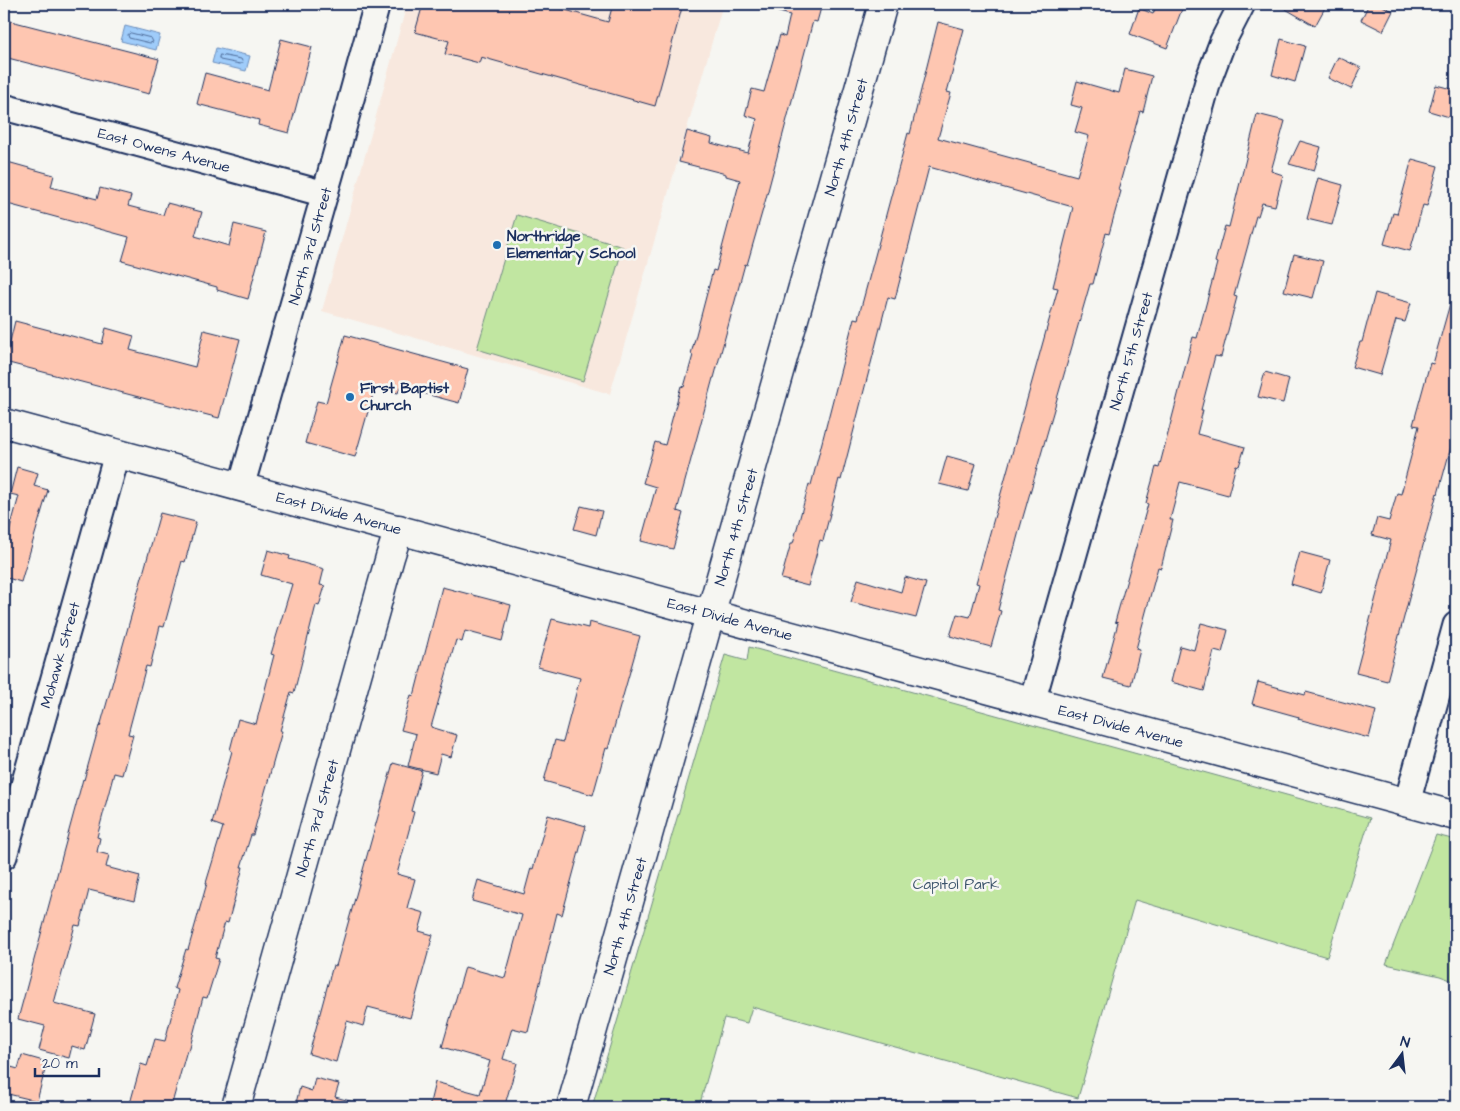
<svg xmlns="http://www.w3.org/2000/svg" width="1460" height="1111" viewBox="0 0 1460 1111" font-family="'Architects Daughter',sans-serif">
	<rect width="100%" height="100%" fill="#f6f6f2"/>
	<filter id="ink" filterUnits="userSpaceOnUse"><feTurbulence type="fractalNoise" baseFrequency=".02" numOctaves="2"/><feDisplacementMap in="SourceGraphic" scale="10" xChannelSelector="R" yChannelSelector="G"/><feConvolveMatrix kernelMatrix="1 2 1 2 8 2 1 2 1" color-interpolation-filters="sRGB"/></filter>
	<g filter="url(#ink)">
		<path fill="#f8e8de" d="M407,4h316l-113,390 -288,-83z"/>
		<g fill="#c1e6a1" stroke="#6e8a80">
			<path d="M517,215l106,32 -40,134 -106,-32z"/>
			<path d="M749,647l621,171 -43,139 -192,-57 -57,198 -326,-91 -5,16 -23,-5 -25,89h-107l133,-452 22,6z"/>
			<path d="M1436,835l20,5v142l-16,-6 -54,-12z"/>
		</g>
		<g fill="#9fccfa" stroke="#6a8dbc">
			<path d="M125,26l35,9 -4,15 -35,-9z"/>
			<path d="M216,48l34,8 -4,15 -34,-8z"/>
		</g>
		<g fill="none" stroke-linecap="round" stroke-linejoin="round">
			<g stroke="#506e9c" stroke-width="1">
				<path d="M131,33l20,5 2,4 -3,1 -21,-5 -1,-3z"/>
				<path d="M220,55l21,4 2,4 -3,1 -20,-4 -1,-2z"/>
			</g>
		</g>
		<g fill="#fec6b1" stroke="#1b2f5e">
			<path d="M423,4h121l64,18 5,-18h70l-28,102 -174,-49 -2,6 -34,-9 4,-13 -34,-9z"/>
			<path d="M769,4h53l-5,18 -4,-1 -48,181 -18,63 -2,-1 -31,114h-1l-36,133 6,2 -10,36 -32,-8 15,-54 -13,-4 12,-41 10,3 16,-59 3,1 9,-32 -2,-1 22,-84 3,1 24,-91 -14,-4v-2l-47,-12 8,-31 25,7 -1,5 37,10 9,-34 -12,-4 7,-26 12,3 16,-57 5,2 5,-22 -22,-6z"/>
			<path d="M1157,4h12l13,5 -15,39 -37,-14 9,-26 14,6z"/>
			<path d="M1277,4h50l-12,22z"/>
			<path d="M1369,4h9l15,7 -10,20 -22,-11z"/>
			<path d="M7,20l152,39 -10,35 -145,-37v-24z"/>
			<path d="M938,22l26,7 -17,63 4,1 -13,45 139,38 12,-40 -14,-4 7,-24 -11,-3 6,-24 42,12 6,-24 27,7 -9,36 -3,-1 -22,79 3,1 -12,43 -3,-1 -13,51h-3l-71,247 -21,79 3,1 -10,36 -41,-11 7,-22 13,3 9,-33 -3,-1 82,-295 -5,-1 20,-80 -144,-40 -34,132 -7,-2 -47,183 -2,-1 -16,62 -3,-1 -12,46 -27,-7 10,-36h2l16,-59 2,1 43,-167 4,1 50,-186 2,1z"/>
			<path d="M281,39l31,8 -23,86 -31,-8 1,-5 -62,-16 8,-31 63,17z"/>
			<path d="M1281,39l24,7 -10,36 -23,-7z"/>
			<path d="M1338,57l23,11 -10,21 -23,-11z"/>
			<path d="M1436,85l20,5v29l-27,-8z"/>
			<path d="M1257,114l28,7 -14,50 12,4 -8,31 -13,-3 -4,13h-2l-22,80 3,1 -16,60 -6,-1 -14,54h2l-6,24 48,13 -6,19 -3,-1 -8,30 -48,-13 -10,38h3l-12,48 -3,-1 -22,82 4,1 -9,35 -28,-7 15,-55 -3,-1 33,-118 -2,-1 10,-36 3,1 34,-131 4,1 20,-75 -2,-1 10,-36 4,1z"/>
			<path d="M1300,141l21,6 -7,24 -25,-7z"/>
			<path d="M1412,159l26,7 -11,40 -4,-1 -13,46 -26,-7 9,-31 4,1z"/>
			<path d="M4,161l50,14 -3,12 46,12 3,-11 31,8 -3,10 35,9 4,-12 35,9 -7,24 34,10 5,-22 32,8 -18,67 -31,-9v-3l-95,-26 7,-24 -125,-34z"/>
			<path d="M1318,178l25,7 -11,40 -25,-6z"/>
			<path d="M1294,254l29,7 -10,37 -29,-7z"/>
			<path d="M1375,293l36,10 -6,19 -9,-2 -16,55 -28,-8 8,-25h2z"/>
			<path d="M1451,300h5v75l-6,22 6,2v37h-2l-16,58 -1,-1 -50,188 -31,-8 35,-133 -19,-5 5,-17 12,3 8,-28 4,1 18,-68 -6,-1 17,-62 3,1z"/>
			<path d="M15,321l87,23 4,-16 28,8 -4,14 65,17 9,-37 36,9 -21,79 -214,-56z"/>
			<path d="M345,335l123,34 -9,34 -59,-16 -2,6 -23,-6 -20,70 -50,-14 12,-42 9,2z"/>
			<path d="M1265,372l24,7 -6,24 -25,-6z"/>
			<path d="M947,456l29,8 -8,27 -29,-7z"/>
			<path d="M17,467l21,6 -4,13 14,4 -27,92 -17,-5v-42l4,1 11,-40 -9,-2z"/>
			<path d="M581,506l21,5 -6,24 -22,-6z"/>
			<path d="M160,513l36,9 -11,40 -3,-1 -18,66 -4,-1 -10,41 -4,-1 -18,68 5,1 -11,40 -8,-2 -17,64 3,1 -3,14 12,3 -3,12 34,9 -6,25 -45,-11 -9,36 -5,-1 -21,78 41,11 -10,36 -13,-4 -3,12 -30,-8 6,-24 -27,-7 65,-240 1,1 15,-54 1,1z"/>
			<path d="M268,550l22,6 -1,3 35,10 -4,16 5,1 -6,20 -3,-1 -22,88 -3,-1 -11,39h2l-29,104h-2l-10,32h2l-15,56 -3,-1 -10,36 4,1 -12,39 -4,-1 -14,54 -2,-1 -16,57h-42l12,-43 6,2 8,-27 10,2 13,-51 -4,-2 12,-39 2,1 19,-67h-1l17,-56 -11,-4 20,-72 -2,-1 8,-31 18,5 18,-69 -3,-1 21,-70 -31,-9z"/>
			<path d="M1300,552l30,8 -9,33 -30,-9z"/>
			<path d="M905,577l21,6 -10,35 -65,-16 7,-23 43,13z"/>
			<path d="M442,587l69,18 -9,36 -37,-10 -3,11 -6,-2 -25,87 26,8 -6,22 -10,-3 -5,19 -28,-7 8,-32 -15,-4 10,-35 3,1z"/>
			<path d="M552,619l36,9 1,-6 51,14 -32,113 -2,-1 -13,47 -49,-14 11,-41 8,2 17,-64 -42,-11z"/>
			<path d="M1201,623l27,7 -6,23 -8,-2 -10,40 -33,-9 9,-36 14,4z"/>
			<path d="M1258,682l47,13 1,-3 70,19 -7,27 -71,-19 1,-2 -47,-13z"/>
			<path d="M393,763l29,8 -11,40 3,1 -17,62 18,5 -8,29 17,5 -5,18 14,4 -23,83 -42,-11 -5,19 -16,-5 -11,41 -27,-8 24,-89 3,1z"/>
			<path d="M548,815l38,11 -24,89 -5,-2 -29,119 -16,-4 -9,31 14,4 -11,38 1,1v5h-78l6,-25 45,12 10,-33 -48,-14 23,-80 40,11 17,-63 -50,-14 6,-21 46,14 7,-26 2,1z"/>
			<path d="M22,1055l25,7 -10,39 -33,-8v-28l14,4z"/>
			<path d="M315,1078l24,6 -4,13 19,5 -1,5h-58l5,-20 12,4z"/>
		</g>
		<g fill="none" stroke-linecap="round" stroke-linejoin="round">
			<g stroke="#1b2f5e" stroke-width="29">
				<g id="street">
					<path d="M4,107l321,87"/>
					<path d="M241,487l90,-315 46,-168"/>
					<path d="M1032,702l177,-624 14,-37 19,-37"/>
					<path d="M1407,803l49,-178"/>
					<path d="M4,856l113,-402"/>
				</g>
			</g>
			<g stroke="#1b2f5e" stroke-width="31">
				<g id="secondary">
					<path d="M4,423l1452,393"/>
					<path d="M236,1107l154,-550 9,-28"/>
					<path d="M571,1107l312,-1103"/>
				</g>
			</g>
			<use href="#street" stroke="#f6f6f2" stroke-width="25"/>
			<use href="#secondary" stroke="#f6f6f2" stroke-width="28"/>
		</g>
	</g>
	<g fill="#1f6fb2" stroke="#f6f6f2" stroke-width="2">
		<circle cx="497" cy="245" r="5"/>
		<circle cx="350" cy="397" r="5"/>
	</g>
	<g text-anchor="middle" stroke-width="5" stroke-linejoin="round" paint-order="stroke">
		<g font-size="15" fill="#1b2f5e" stroke="#f6f6f2">
			<text transform="translate(846 137) rotate(-74)" y="5">North 4th Street</text>
			<text transform="translate(164 150) rotate(15)" y="5">East Owens Avenue</text>
			<text transform="translate(310 246) rotate(-74)" y="5">North 3rd Street</text>
			<text transform="translate(1131 351) rotate(-74)" y="5">North 5th Street</text>
			<text transform="translate(339 513) rotate(15)" y="5">East Divide Avenue</text>
			<text transform="translate(736 527) rotate(-74)" y="5">North 4th Street</text>
			<text transform="translate(730 619) rotate(15)" y="5">East Divide Avenue</text>
			<text transform="translate(60 655) rotate(-74)" y="5">Mohawk Street</text>
			<text transform="translate(1121 726) rotate(15)" y="5">East Divide Avenue</text>
			<text transform="translate(317 818) rotate(-74)" y="5">North 3rd Street</text>
			<text transform="translate(625 916) rotate(-74)" y="5">North 4th Street</text>
		</g>
		<g font-size="15" font-weight="bold" fill="#1b2f5e" stroke="#f6f6f2" text-anchor="start">
			<text x="507" y="241">Northridge<tspan x="507" dy="17">Elementary School</tspan></text>
			<text x="360" y="393">First Baptist<tspan x="360" dy="17">Church</tspan></text>
		</g>
		<g font-size="15" fill="#3c546b" stroke="#f6f6f2">
			<text x="956" y="889">Capitol Park</text>
		</g>
	</g>
	<rect width="1460" height="1111" fill="none" stroke="#f6f6f2" stroke-width="20"/>
	<rect x="10" y="10" width="1440" height="1091" fill="none" stroke="#1b2f5e" stroke-width="2" filter="url(#ink)"/>
	<g transform="translate(1402 1054) rotate(15)" stroke="#f6f6f2" stroke-width="4" paint-order="stroke">
	<path d="M0-4L9 19L0 12L-9 19Z" fill="#1b2f5e"/>
	<text y="-8" font-size="14" font-weight="bold" text-anchor="middle" fill="#1b2f5e">N</text>
	</g>
	<path d="M35 1068v8h64v-8" fill="none" stroke="#1b2f5e" stroke-width="2.5"/>
	<text x="42" y="1068" font-size="15" fill="#1b2f5e" stroke="#f6f6f2" stroke-width="4" paint-order="stroke">20 m</text>
</svg>
